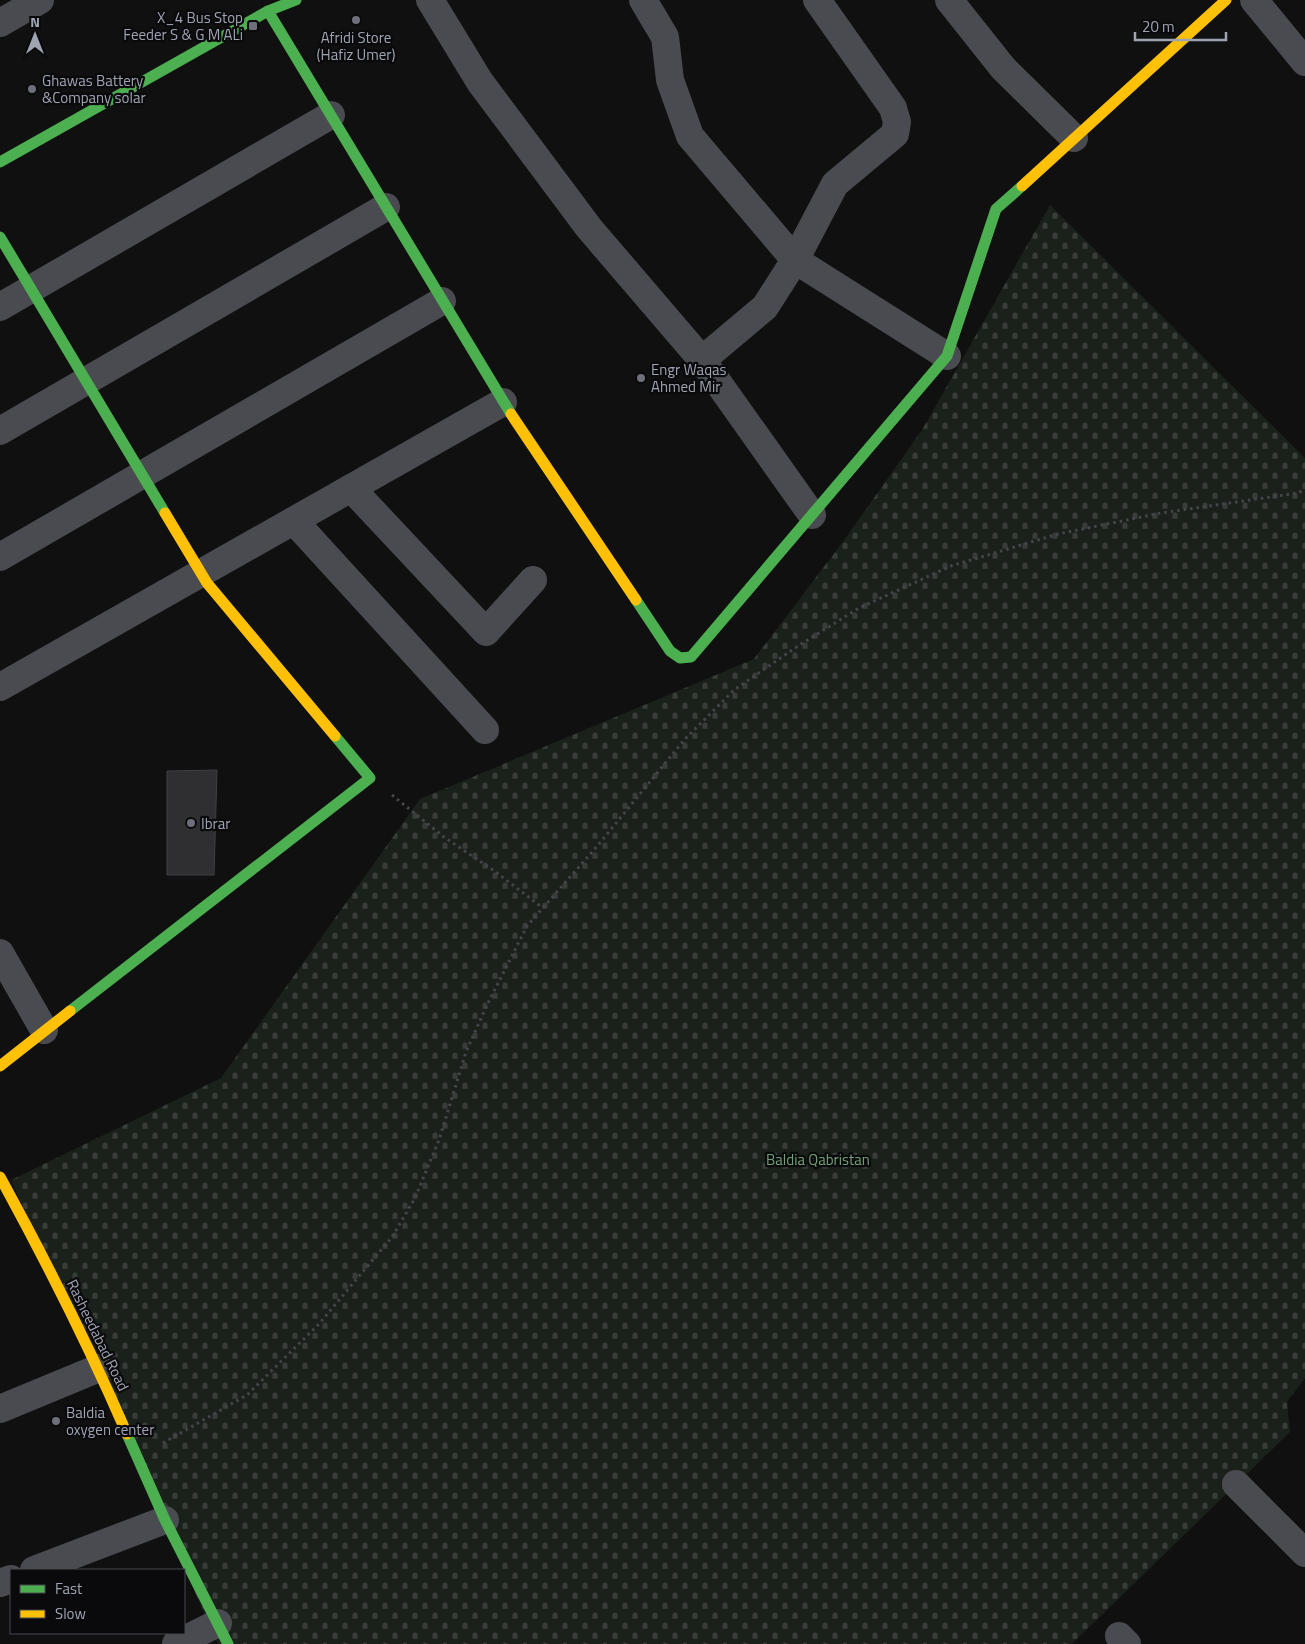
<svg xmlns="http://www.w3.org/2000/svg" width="1305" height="1644" viewBox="0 0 1305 1644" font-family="'Titillium Web',sans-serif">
<defs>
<pattern id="cemetery-stones" width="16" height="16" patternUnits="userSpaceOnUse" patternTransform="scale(1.25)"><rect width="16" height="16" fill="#1a201a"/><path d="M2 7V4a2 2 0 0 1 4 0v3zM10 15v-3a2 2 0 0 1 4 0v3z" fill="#383d39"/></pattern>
</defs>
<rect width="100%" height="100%" fill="#101010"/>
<!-- cemetery -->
<path fill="url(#cemetery-stones)" d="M1050 205 1305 458V1378L1287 1402 1290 1432 1072 1644H218L11 1180 221 1078 420 799 754 659 842 543 922 430Z"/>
<!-- building -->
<path fill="#2f2f31" stroke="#3e4044" d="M217 770 214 875H167V771Z"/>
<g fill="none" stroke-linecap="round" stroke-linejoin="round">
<!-- path -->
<g stroke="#45464b" stroke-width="3" stroke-dasharray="2.5 4" stroke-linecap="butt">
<path d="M392 795 444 837 493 870 543 908"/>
<path d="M163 1443 247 1395 318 1325 392 1237 415 1198 439 1140 466 1052 487 1005 527 926 599 844 685 739 734 690 798 646 859 608 951 566 1058 534 1161 513 1298 493 1305 489"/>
</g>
<!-- street -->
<g stroke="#4a4b50" stroke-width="28">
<path d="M430 0 480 82 589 228 702 360 812 515"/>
<path d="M643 0 665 37 670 80 690 136 795 260 947 356"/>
<path d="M949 0 1003 68 1074 138"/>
<path d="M1254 0 1305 62"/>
<path d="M0 23 40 0"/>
<path d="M0 307 331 115"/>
<path d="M702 360 765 307 795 260 835 184 895 134 897 122 893 108 817 0"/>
<path d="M0 431 386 207"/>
<path d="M351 488 486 632 533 580"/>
<path d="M294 521 485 730"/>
<path d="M0 557 442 301"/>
<path d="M0 687 503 402"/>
<path d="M0 953 44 1030"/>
<path d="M0 1409 99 1368"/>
<path d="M1236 1484 1305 1553"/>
<path d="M34 1570 165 1520"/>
<path d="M0 1583 11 1579"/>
<path d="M1119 1636 1127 1644"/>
<path d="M176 1644 218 1623"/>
</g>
<!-- fast -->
<g stroke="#4caf50" stroke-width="11">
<path d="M268 11 511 414"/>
<path d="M0 162 268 11 296 0"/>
<path d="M0 237 165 513"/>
<path d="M636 600 670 651 680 658 691 657 947 356 996 209 1022 186"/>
<path d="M70 1011 370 778 335 736"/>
<path d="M127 1434 165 1520 228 1644"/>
</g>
<!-- slow -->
<g stroke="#ffc107" stroke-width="11">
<path d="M1022 186 1226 0"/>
<path d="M511 414 636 600"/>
<path d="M165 513 207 583 335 736"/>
<path d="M0 1066 70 1011"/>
<path d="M0 1177C46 1261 89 1346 127 1434"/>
</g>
</g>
<!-- markers -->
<g fill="#6d707a" stroke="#0a0a0c" stroke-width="2">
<circle cx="356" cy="20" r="5"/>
<rect x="248" y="21" width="10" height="10" rx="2.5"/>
<circle cx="32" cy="89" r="5"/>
<circle cx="641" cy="378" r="5"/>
<circle cx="191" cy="823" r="5"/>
<circle cx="56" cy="1421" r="5"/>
</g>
<g text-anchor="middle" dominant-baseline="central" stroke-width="4.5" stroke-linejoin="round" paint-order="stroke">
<!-- poi labels -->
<g font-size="15" fill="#9fa4b3" stroke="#0a0a0c" text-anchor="start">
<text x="243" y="17" text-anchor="end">X_4 Bus Stop<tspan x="243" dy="17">Feeder S &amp; G M ALi</tspan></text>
<text x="356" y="37" text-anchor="middle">Afridi Store<tspan x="356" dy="17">(Hafiz Umer)</tspan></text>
<text x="42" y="80">Ghawas Battery<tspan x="42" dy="17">&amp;Company solar</tspan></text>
<text x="651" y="369">Engr Waqas<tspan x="651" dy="17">Ahmed Mir</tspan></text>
<text x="201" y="823">Ibrar</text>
<text x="66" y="1412">Baldia<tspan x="66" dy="17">oxygen center</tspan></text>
</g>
<!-- park labels -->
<g font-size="15" fill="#73a078" stroke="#0a0a0c">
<text x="818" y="1159">Baldia Qabristan</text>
</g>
<!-- street labels -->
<g font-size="15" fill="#9fa4b3" stroke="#0a0a0c">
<text transform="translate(98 1335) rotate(64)">Rasheedabad Road</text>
</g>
</g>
<!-- legend -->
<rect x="10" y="1569" width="175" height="65" fill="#0a0a0c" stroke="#46484f"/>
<rect x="20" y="1585" width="25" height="8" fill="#4caf50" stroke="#46484f"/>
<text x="55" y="1594" font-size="15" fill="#9fa4b3">Fast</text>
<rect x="20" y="1610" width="25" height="8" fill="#ffc107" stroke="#46484f"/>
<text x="55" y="1619" font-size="15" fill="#9fa4b3">Slow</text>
<!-- north arrow -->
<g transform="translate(35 35)" stroke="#0a0a0c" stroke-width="4" paint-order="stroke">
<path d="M0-4L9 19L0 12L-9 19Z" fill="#9fa4b3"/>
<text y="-8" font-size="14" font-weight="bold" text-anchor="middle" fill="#9fa4b3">N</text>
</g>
<!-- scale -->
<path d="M1135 32v8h91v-8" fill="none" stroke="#9fa4b3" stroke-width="2.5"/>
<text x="1142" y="32" font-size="15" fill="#9fa4b3" stroke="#0a0a0c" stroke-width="4" paint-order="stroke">20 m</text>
</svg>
